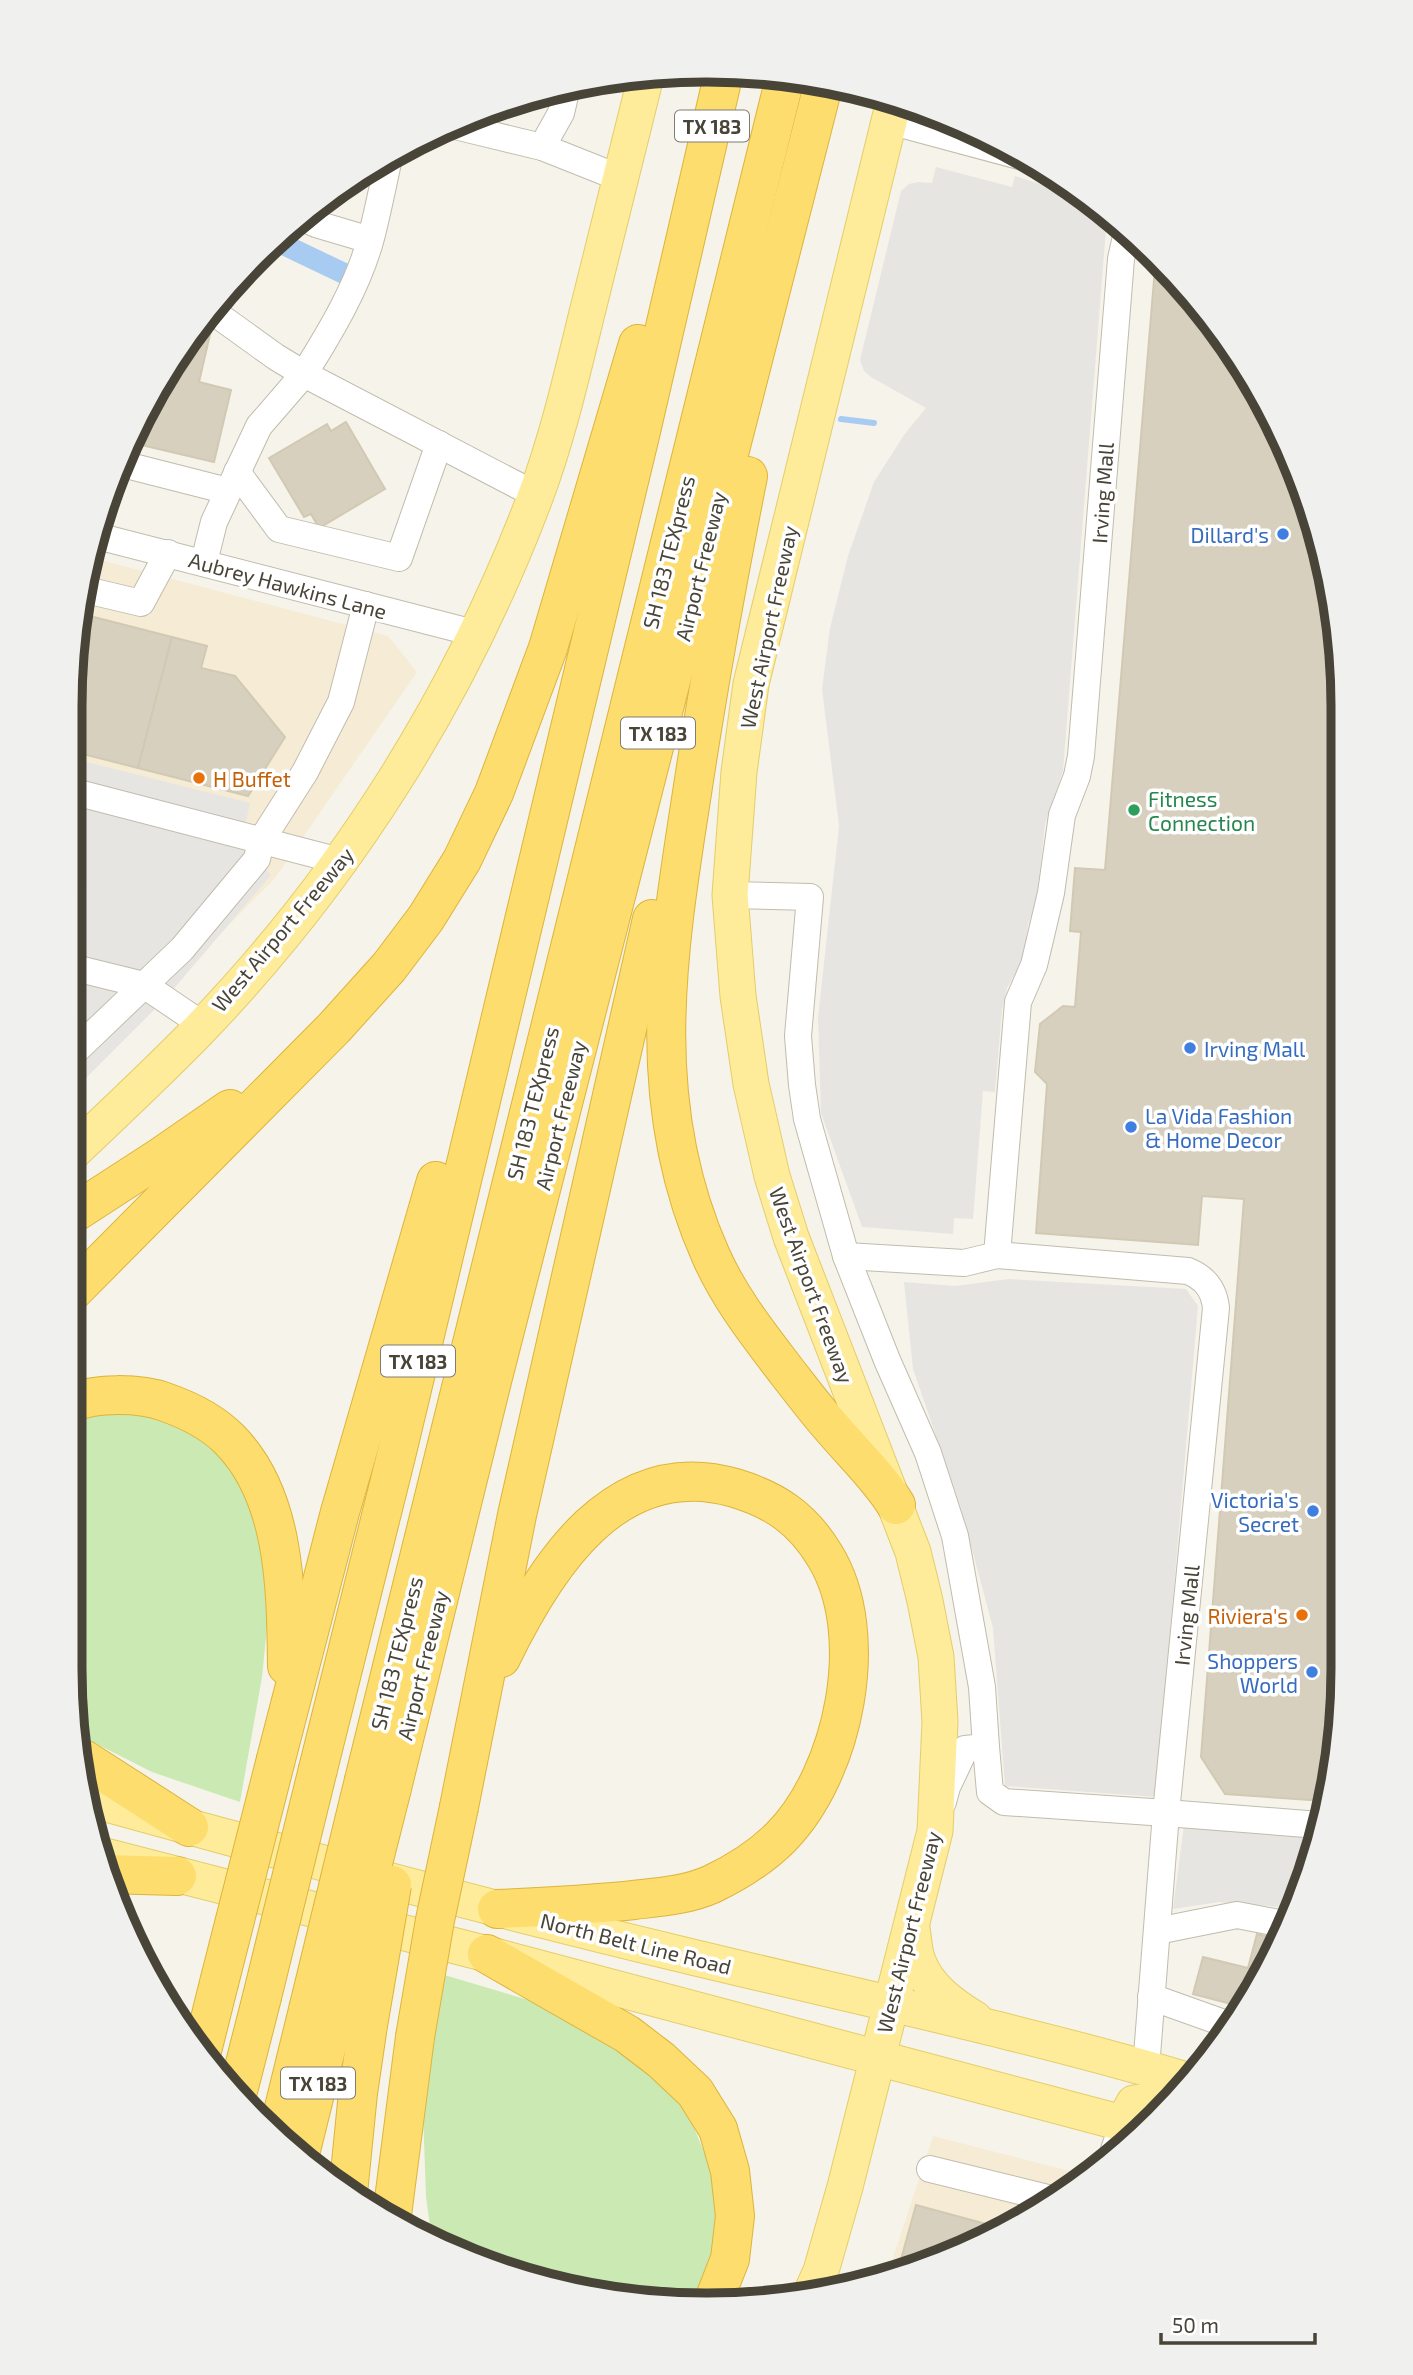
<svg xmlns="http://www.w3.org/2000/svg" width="1413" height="2375" viewBox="0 0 1413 2375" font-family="'Exo 2',sans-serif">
<rect width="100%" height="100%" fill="#f5f3ea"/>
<!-- commercial -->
<g fill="#f6ecd6">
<path d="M93 558 388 636 417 672 275 878 71 1086V664Z"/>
<path d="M933 2136 1089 2176 911 2271 887 2276Z"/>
</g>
<!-- green -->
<g fill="#cbe9b3">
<path d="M142 1410 214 1442 236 1472 257 1522 267 1570 268 1617 262 1677 240 1802 152 1772 81 1736 70 1668V1418Z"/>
<path d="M441 1974 545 2005 658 2073 690 2118 713 2174 716 2232 711 2263 693 2298 541 2283 431 2233 426 2197 423 2110Z"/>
</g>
<!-- parking -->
<g fill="#e7e5e1">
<path d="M936 167 1012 187 1015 176 1086 199 1107 216 1063 771 1045 824 1040 871 1035 906 1028 924 1024 957 1007 988 1002 1009 995 1092 983 1091 973 1219 954 1218 953 1234 862 1227 821 1113 818 1018 839 826 822 689 830 628 848 556 874 482 904 435 926 408 871 377 864 371 860 360 901 191 909 184 918 182 932 183Z"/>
<path d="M71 758 250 803 241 844 271 875 165 999 71 1093Z"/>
<path d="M1009 1279 1186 1289 1198 1306 1156 1797 1005 1786 993 1628 961 1508 913 1369 904 1282 955 1286Z"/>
<path d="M1184 1825 1317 1836 1309 1873 1292 1908 1219 1902 1173 1909Z"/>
</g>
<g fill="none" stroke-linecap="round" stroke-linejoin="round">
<!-- stream -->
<path stroke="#a7cbf1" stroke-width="6" d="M841 419 874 423"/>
<!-- canal -->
<path stroke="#a7cbf1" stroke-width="21" d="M276 241 343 273"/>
</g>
<!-- building -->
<g fill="#d7d0bf" stroke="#d2c9b3" stroke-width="2">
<path d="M515 103 513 113 495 109Z"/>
<path d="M1156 256 1258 388 1309 502 1342 664V1711L1324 1801 1225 1794 1201 1757 1244 1199 1202 1196 1198 1245 1036 1233 1047 1084 1035 1072 1040 1024 1063 1006 1075 1007 1081 932 1070 931 1075 868 1105 870Z"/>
<path d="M202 323 212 326 199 382 231 390 214 462 133 443 177 353Z"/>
<path d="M346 422 385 489 319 528 311 514 304 517 269 458 327 424 331 431Z"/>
<path d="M82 614 172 637 138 768 71 751V664Z"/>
<path d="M172 637 207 646 201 668 235 676 285 737 248 796 138 768Z"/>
<path d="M1257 1934 1277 1939 1243 2007 1193 1994 1203 1957 1248 1968Z"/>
<path d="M916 2205 986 2224 984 2232 911 2271 897 2274Z"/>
</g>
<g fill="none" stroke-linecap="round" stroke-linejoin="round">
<defs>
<g id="minor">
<path d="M889 121 1023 157"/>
<path d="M451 125 542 147 620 178"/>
<path d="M542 147 561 113 567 87"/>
<path d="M389 158C383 185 378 211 371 238 358 286 331 331 304 374L536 495"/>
<path d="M303 218 316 224 370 240"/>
<path d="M122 464 228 491"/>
<path d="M237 472 279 529 399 558 439 444"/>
<path d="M97 536 478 634"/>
<path d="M204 562 214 522 259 426 304 374 276 357 212 311"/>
<path d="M86 590 141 603 168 553"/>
<path d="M71 791 340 861"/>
<path d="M730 895 810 897 798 1036 802 1085 807 1119 846 1256 887 1360 928 1453 955 1536 982 1687 986 1747"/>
<path d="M71 967 144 985 203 1025"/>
<path d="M71 1055 182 949 257 859 261 841 305 772 341 702 366 605"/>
<path d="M846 1256 964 1263 997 1255"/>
<path d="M943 1802 947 1787 965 1749 986 1747 990 1792 1004 1802 1166 1813 1216 1308C1214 1289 1205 1278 1188 1271L997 1255 1018 1002 1034 965 1051 893 1062 815 1077 776 1081 756 1121 259 1127 232"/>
<path d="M1157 1931 1237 1915 1284 1924"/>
<path d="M1151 1997 1232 2026"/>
<path d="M1146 2068 1166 1813 1319 1825"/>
<path d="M1113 2153 1123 2123"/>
<path d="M930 2169 1048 2198"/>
</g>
<g id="major">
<path d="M71 1154C113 1114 156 1074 197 1032 346 878 461 695 536 495 558 436 572 374 587 313 606 234 626 155 646 76"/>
<path d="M92 1800C290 1855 488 1908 688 1956 853 1996 1020 2031 1183 2079"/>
<path d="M101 1855 487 1954 1137 2127"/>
<path d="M912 1929C914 1939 914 1952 918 1961 927 1987 952 2005 975 2019"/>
<path d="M1123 2123 1134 2103 1148 2101 1159 2104"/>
<path d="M812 2291 821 2271 845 2187 935 1831 940 1722 936 1657 925 1601 913 1552 791 1237 772 1176 751 1084 738 996 730 895 739 772 751 684 894 101"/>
</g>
<g id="highway">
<path d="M748 476C727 582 708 687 692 793 667 953 642 1102 711 1256 730 1299 759 1335 787 1372 802 1391 816 1410 832 1428 853 1453 879 1477 896 1505"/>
<path d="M71 1215 162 1156 230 1109"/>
<path d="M71 1293 334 1028 389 967 426 918 462 860 494 793 548 648 638 344"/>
<path d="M70 1404C94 1392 140 1393 165 1402 188 1410 211 1421 229 1439 286 1496 286 1590 287 1666"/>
<path d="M276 1759 340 1512 436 1181"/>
<path d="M85 1760 189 1827"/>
<path d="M318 1769 397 1452 641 431 724 72"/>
<path d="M364 1780 785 78"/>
<path d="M392 1788 491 1385 824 82"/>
<path d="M459 1807 517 1515 652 919"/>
<path d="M104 1874 177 1876"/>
<path d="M497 1909C543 1907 588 1905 634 1900 660 1897 688 1895 712 1884 737 1872 761 1857 781 1837 844 1773 873 1634 825 1556 803 1519 775 1500 735 1488 616 1453 545 1567 501 1658"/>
<path d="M487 1954 627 2034 661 2060 695 2092 718 2129 730 2171 735 2216 730 2259 714 2300"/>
<path d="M201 2055 219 1983"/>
<path d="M238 2091 262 1997"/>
<path d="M279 2128 308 2010"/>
<path d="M301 2150 334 2017"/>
<path d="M348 2193 358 2093 368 2025"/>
<path d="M392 2215 415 2037"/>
</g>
</defs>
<!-- minor casing -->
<use href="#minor" stroke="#c1bcac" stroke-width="28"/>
<!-- major casing -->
<use href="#major" stroke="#e4cd69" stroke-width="37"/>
<!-- highway casing -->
<use href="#highway" stroke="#ddb43c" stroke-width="40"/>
<!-- minor -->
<use href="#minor" stroke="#fff" stroke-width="26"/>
<!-- major -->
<use href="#major" stroke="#feec9a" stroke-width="35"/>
<!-- highway -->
<use href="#highway" stroke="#fddd6d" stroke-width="38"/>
<defs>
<g id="highway-bridge">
<path d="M219 1983 276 1759"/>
<path d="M262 1997 318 1769"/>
<path d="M308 2010 364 1780"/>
<path d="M334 2017 392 1788"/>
<path d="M368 2025 392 1885"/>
<path d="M415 2037 435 1920 459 1807"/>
</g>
</defs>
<!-- highway-bridge casing -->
<use href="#highway-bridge" stroke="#ddb43c" stroke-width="40" stroke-linecap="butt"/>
<!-- highway-bridge -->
<use href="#highway-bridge" stroke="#fddd6d" stroke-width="38"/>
</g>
<!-- markers -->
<g fill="#3f7fe0" stroke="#fff" stroke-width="2.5">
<circle cx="1283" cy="534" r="7"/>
<circle cx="1190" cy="1048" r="7"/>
<circle cx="1131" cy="1127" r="7"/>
<circle cx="1313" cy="1511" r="7"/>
<circle cx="1312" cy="1672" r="7"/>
</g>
<g fill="#e8710a" stroke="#fff" stroke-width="2.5">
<circle cx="199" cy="778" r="7"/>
<circle cx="1302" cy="1615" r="7"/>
</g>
<circle fill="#2e9e5b" stroke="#fff" stroke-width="2.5" cx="1134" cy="810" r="7"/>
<g text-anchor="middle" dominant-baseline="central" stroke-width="7" stroke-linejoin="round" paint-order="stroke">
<!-- shield labels -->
<g fill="#fff" stroke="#807c74" stroke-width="2">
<rect x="675" y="110.5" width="74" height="31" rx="5"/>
<rect x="621" y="717.5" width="74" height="31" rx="5"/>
<rect x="381" y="1345.5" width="74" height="31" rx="5"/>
<rect x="281" y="2067.5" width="74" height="31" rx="5"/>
</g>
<g font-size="19" font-weight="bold" fill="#494438">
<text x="712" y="126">TX 183</text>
<text x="658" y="733">TX 183</text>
<text x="418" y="1361">TX 183</text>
<text x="318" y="2083">TX 183</text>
</g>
<!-- street labels -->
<g font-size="21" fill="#494438" stroke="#fff">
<text transform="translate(1102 493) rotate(-86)">Irving Mall</text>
<text transform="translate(668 552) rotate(-76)">SH 183 TEXpress</text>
<text transform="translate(700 566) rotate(-76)">Airport Freeway</text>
<text transform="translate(288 585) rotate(15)">Aubrey Hawkins Lane</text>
<text transform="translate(768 627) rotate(-78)">West Airport Freeway</text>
<text transform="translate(282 929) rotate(-50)">West Airport Freeway</text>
<text transform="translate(532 1103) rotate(-76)">SH 183 TEXpress</text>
<text transform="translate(560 1115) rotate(-76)">Airport Freeway</text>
<text transform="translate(812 1285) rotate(70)">West Airport Freeway</text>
<text transform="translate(1186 1615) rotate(-84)">Irving Mall</text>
<text transform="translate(396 1653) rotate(-76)">SH 183 TEXpress</text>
<text transform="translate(422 1665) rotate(-76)">Airport Freeway</text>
<text transform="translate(908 1932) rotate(-76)">West Airport Freeway</text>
<text transform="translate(636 1943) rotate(14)">North Belt Line Road</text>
</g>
<!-- shop labels -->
<g font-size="21" fill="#366cbe" stroke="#fff" text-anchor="end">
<text x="1269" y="534">Dillard's</text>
<text x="1204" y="1048" text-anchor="start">Irving Mall</text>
<text x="1145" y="1115" text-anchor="start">La Vida Fashion<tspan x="1145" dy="24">&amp; Home Decor</tspan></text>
<text x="1299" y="1499">Victoria's<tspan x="1299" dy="24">Secret</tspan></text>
<text x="1298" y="1660">Shoppers<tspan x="1298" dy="24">World</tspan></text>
</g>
<!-- food labels -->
<g font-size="21" fill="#c56008" stroke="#fff" text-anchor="start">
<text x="213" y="778">H Buffet</text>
<text x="1288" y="1615" text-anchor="end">Riviera's</text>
</g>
<!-- leisure labels -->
<g font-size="21" fill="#27864d" stroke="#fff" text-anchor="start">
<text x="1148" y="798">Fitness<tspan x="1148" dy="24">Connection</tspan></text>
</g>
</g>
<!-- crop -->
<path d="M0 0H1413V2375H0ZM706 82H707A624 624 0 0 1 1331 706V1669A624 624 0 0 1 707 2293H706A624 624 0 0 1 82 1669V706A624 624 0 0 1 706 82Z" fill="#f0f0ef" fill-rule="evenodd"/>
<path fill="none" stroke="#494438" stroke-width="9" d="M706 82H707A624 624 0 0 1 1331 706V1669A624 624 0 0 1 707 2293H706A624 624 0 0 1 82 1669V706A624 624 0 0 1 706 82Z"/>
<!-- scale -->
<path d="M1161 2333v10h154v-10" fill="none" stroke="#494438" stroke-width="3.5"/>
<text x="1172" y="2333" font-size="21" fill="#494438" stroke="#ffffff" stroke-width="5" paint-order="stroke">50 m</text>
</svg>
